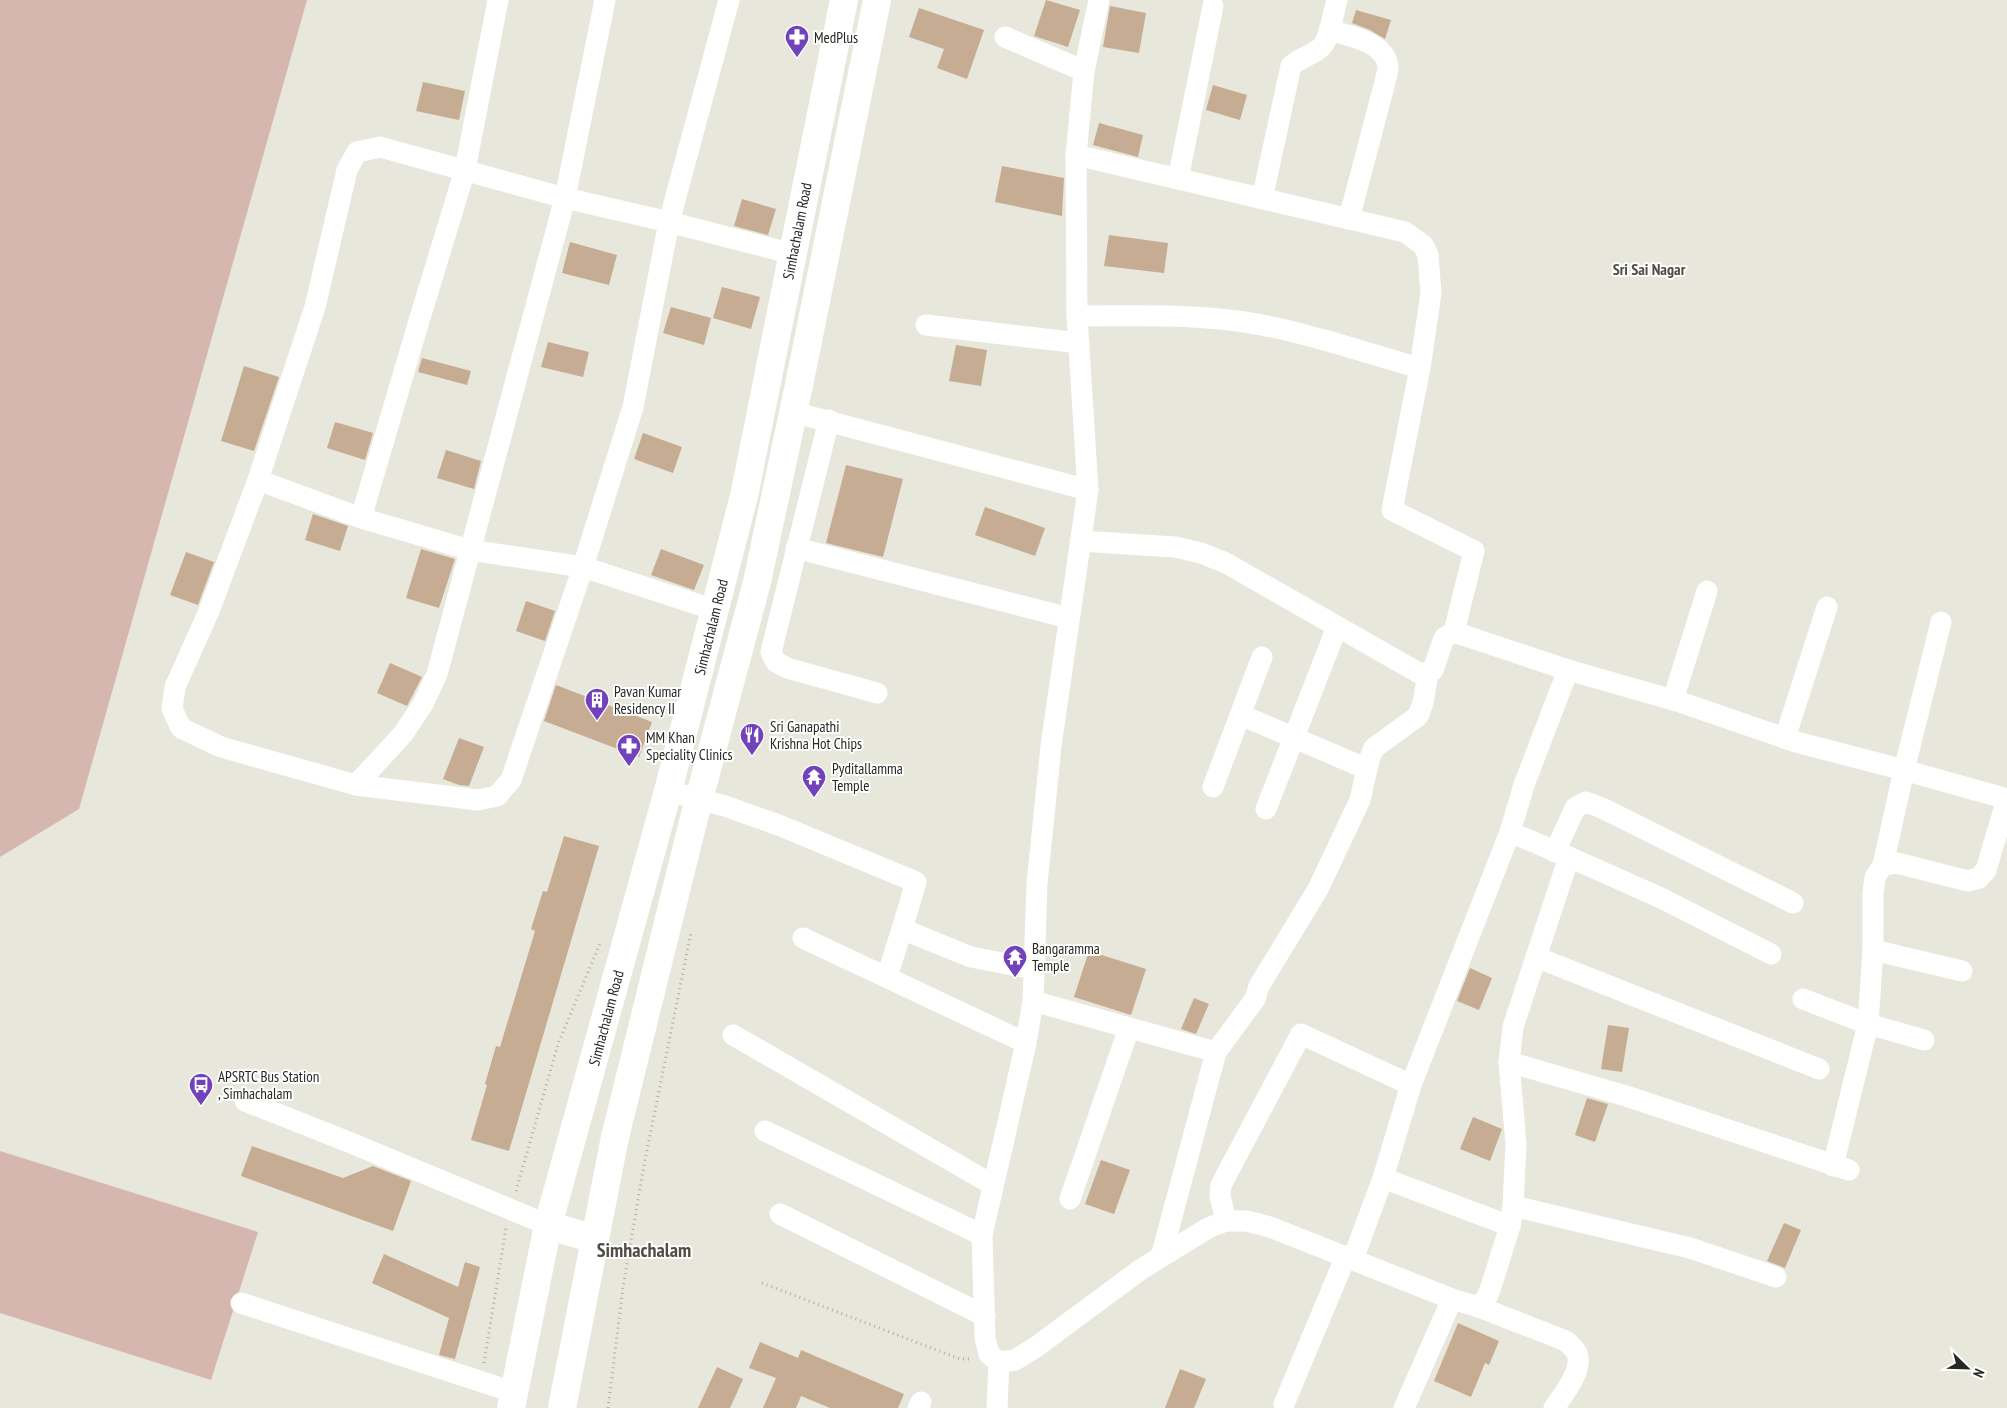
<svg xmlns="http://www.w3.org/2000/svg" width="2007" height="1408" viewBox="0 0 2007 1408" font-family="'PT Sans Narrow',sans-serif">
<rect width="100%" height="100%" fill="#e8e7db"/>
<!-- green -->
<g fill="#d6b7af">
<path d="M0 0H307L79 809 0 857Z"/>
<path d="M0 1151 258 1232 211 1380 0 1313Z"/>
</g>
<!-- building -->
<g fill="#c5ac93">
<path d="M1046 0 1080 10 1068 47 1034 36Z"/>
<path d="M1110 6 1146 13 1139 53 1103 47Z"/>
<path d="M919 8 984 30 967 79 937 68 944 49 909 37Z"/>
<path d="M1356 10 1391 20 1385 39 1370 30 1352 23Z"/>
<path d="M423 82 465 91 459 120 416 111Z"/>
<path d="M1213 85 1247 95 1240 120 1206 110Z"/>
<path d="M1099 123 1143 135 1138 157 1093 145Z"/>
<path d="M1002 166 1064 178 1062 216 995 202Z"/>
<path d="M742 199 776 209 768 235 734 226Z"/>
<path d="M1109 235 1168 243 1164 273 1104 266Z"/>
<path d="M570 242 617 255 609 285 562 273Z"/>
<path d="M722 287 760 297 751 329 713 318Z"/>
<path d="M671 307 711 318 704 345 663 333Z"/>
<path d="M548 342 589 352 583 377 541 367Z"/>
<path d="M956 345 987 350 981 386 949 381Z"/>
<path d="M422 358 471 371 467 385 418 372Z"/>
<path d="M244 366 279 377 254 451 221 441Z"/>
<path d="M335 422 373 433 365 460 327 448Z"/>
<path d="M643 433 682 447 673 473 634 459Z"/>
<path d="M446 450 481 461 474 489 437 478Z"/>
<path d="M846 465 903 479 883 557 826 543Z"/>
<path d="M985 507 1045 528 1035 556 975 535Z"/>
<path d="M313 514 348 526 340 551 305 540Z"/>
<path d="M421 549 455 559 439 608 406 598Z"/>
<path d="M661 549 704 565 694 590 651 575Z"/>
<path d="M186 552 214 562 198 605 170 595Z"/>
<path d="M526 601 555 611 545 641 516 631Z"/>
<path d="M390 663 422 677 407 706 377 693Z"/>
<path d="M556 685 652 722 639 757 544 721Z"/>
<path d="M459 738 484 747 469 786 459 785 443 779Z"/>
<path d="M564 836 599 846 509 1151 471 1140 487 1085 485 1084 496 1046 500 1047 535 931 531 929 543 891 547 892Z"/>
<path d="M1089 951 1146 969 1131 1015 1074 997Z"/>
<path d="M1470 968 1492 978 1479 1010 1457 1001Z"/>
<path d="M1194 998 1209 1004 1196 1034 1181 1029Z"/>
<path d="M1608 1025 1629 1028 1622 1072 1601 1069Z"/>
<path d="M1587 1098 1608 1104 1595 1142 1575 1135Z"/>
<path d="M1473 1117 1502 1129 1490 1161 1460 1149Z"/>
<path d="M252 1146 343 1178 373 1166 411 1181 393 1231 241 1176Z"/>
<path d="M1101 1160 1130 1170 1114 1214 1085 1204Z"/>
<path d="M1784 1223 1801 1230 1785 1268 1767 1261Z"/>
<path d="M384 1254 458 1287 465 1262 480 1267 455 1359 439 1355 449 1318 372 1283Z"/>
<path d="M1458 1323 1499 1341 1489 1365 1485 1363 1471 1397 1434 1381Z"/>
<path d="M760 1342 798 1358 801 1350 904 1394 898 1408H830L801 1396 796 1408H763L776 1378 749 1368Z"/>
<path d="M717 1367 743 1379 730 1408H698Z"/>
<path d="M1180 1369 1206 1379 1194 1408H1165Z"/>
</g>
<g fill="none" stroke-linecap="round" stroke-linejoin="round">
<!-- path -->
<g stroke="#adada3" stroke-width="3" stroke-dasharray="1 4" stroke-linecap="butt">
<path d="M516 1191 558 1044 601 941"/>
<path d="M762 1283 960 1359H971"/>
<path d="M484 1363 506 1228"/>
<path d="M608 1408 623 1287 644 1165 691 933"/>
</g>
<!-- minor -->
<g stroke="#fff" stroke-width="21">
<path d="M605 0 565 198 380 147 357 152 347 170 315 307 258 480 361 518 470 550 583 567 715 610"/>
<path d="M1329 30C1348 36 1385 41 1388 66 1388 71 1386 77 1385 82L1349 219"/>
<path d="M1005 37 1084 71"/>
<path d="M1076 155 1405 232 1423 245 1428 255 1431 293 1420 368 1392 510 1474 551 1454 632"/>
<path d="M1178 179 1213 6"/>
<path d="M1262 199 1291 66C1299 58 1310 56 1319 49 1330 42 1333 13 1337 0"/>
<path d="M1077 316C1127 316 1178 314 1229 320 1292 327 1359 351 1420 368"/>
<path d="M926 325 1079 343"/>
<path d="M793 412 1088 490"/>
<path d="M829 420 771 652 776 662 787 668 877 693"/>
<path d="M258 480 209 611 175 687 172 709 181 728 221 747 356 785 403 734 423 704 437 674 565 198 669 222 729 0"/>
<path d="M361 518 419 321 465 170 498 0"/>
<path d="M1080 541 1175 547 1201 553 1226 563 1419 673H1428L1433 670 1444 638 1454 632 1568 670 1524 785 1510 832 1569 857 1513 1027 1509 1062 1516 1144 1513 1206 1510 1226 1491 1287 1487 1297 1479 1307 1452 1299 1270 1227 1247 1221H1226L1208 1228 1140 1270 1036 1347 1015 1360 999 1362 989 1354 985 1338 982 1235 1026 1043 1033 1001 1037 884 1051 746 1088 490 1077 316 1076 155 1084 71 1099 0"/>
<path d="M796 548 1069 618"/>
<path d="M1568 670 1680 702 1796 742 1904 770 2007 799"/>
<path d="M1673 700 1707 591"/>
<path d="M1241 715 1367 769"/>
<path d="M1785 738 1827 607"/>
<path d="M356 785 478 800 497 796 511 780 583 567 633 407 669 222 793 254"/>
<path d="M1213 787 1262 657"/>
<path d="M668 791 725 806 781 826 916 882 902 929 971 957 1034 969"/>
<path d="M1266 809 1337 627"/>
<path d="M1555 852 1575 808 1586 802 1602 808 1793 903"/>
<path d="M1569 857 1661 898 1771 954"/>
<path d="M1883 865 1904 770 1941 622"/>
<path d="M803 938 1026 1043"/>
<path d="M1873 950 1962 971"/>
<path d="M1536 957 1819 1069"/>
<path d="M887 977 902 929"/>
<path d="M1803 999 1868 1024 1924 1040"/>
<path d="M1033 1001 1216 1052"/>
<path d="M733 1035 993 1185"/>
<path d="M1509 1062 1626 1096 1849 1170"/>
<path d="M245 1101 351 1143 548 1225"/>
<path d="M765 1131 982 1235"/>
<path d="M1833 1166 1868 1024 1873 950V894L1875 877 1883 865 1897 863 1968 881 1979 878 1986 870 2007 799"/>
<path d="M1383 1178 1510 1226"/>
<path d="M1070 1199 1129 1028"/>
<path d="M1513 1206 1690 1248 1776 1277"/>
<path d="M780 1214 985 1316"/>
<path d="M1226 1221 1220 1196 1221 1185 1301 1034 1411 1085"/>
<path d="M1161 1257 1216 1052 1255 999 1259 986 1318 889 1360 800 1369 760 1374 748 1418 716 1423 703 1428 673"/>
<path d="M1353 1259 1383 1178 1411 1085 1510 832"/>
<path d="M241 1303 513 1392"/>
<path d="M1479 1307 1566 1341C1569 1344 1572 1346 1575 1350 1587 1366 1563 1395 1554 1408"/>
<path d="M1284 1404 1346 1256"/>
<path d="M918 1408 921 1402"/>
<path d="M997 1408 999 1362"/>
<path d="M1404 1408 1452 1299"/>
</g>
<!-- major -->
<g stroke="#fff" stroke-width="28">
<path d="M548 1225 594 1239"/>
<path d="M511 1408 548 1225 668 791 744 496 844 0"/>
<path d="M562 1408 615 1137 695 814 757 582 799 385 877 0"/>
</g>
</g>
<!-- icons -->
<defs>
<symbol id="pharmacy-pin" viewBox="-11 -11 22 30"><path d="M0 17L-7.5 6A9.5 9.5 0 1 1 7.5 6Z" fill="#7142ba" stroke="#fff"/><path d="M-2-6h4v4h4v4h-4v4h-4v-4h-4v-4h4Z" fill="#fff"/></symbol>
<symbol id="building-pin" viewBox="-11 -11 22 30"><path d="M0 17L-7.5 6A9.5 9.5 0 1 1 7.5 6Z" fill="#7142ba" stroke="#fff"/><path d="M-4-6H4V6H1V3H-1V6H-4ZM-2.5-4.3h1.7v1.8h-1.7ZM.8-4.3h1.7v1.8H.8ZM-2.5-1h1.7V.8h-1.7ZM.8-1h1.7V.8H.8Z" fill="#fff"/></symbol>
<symbol id="restaurant-pin" viewBox="-11 -11 22 30"><path d="M0 17L-7.5 6A9.5 9.5 0 1 1 7.5 6Z" fill="#7142ba" stroke="#fff"/><path d="M-5-6h1v4h1v-4h1v4h1v-4h1v5L-1.5 .5V6h-2V.5L-5-1ZM5-6V6H3V1.5H1.5Q1.5-4 5-6Z" fill="#fff"/></symbol>
<symbol id="temple-pin" viewBox="-11 -11 22 30"><path d="M0 17L-7.5 6A9.5 9.5 0 1 1 7.5 6Z" fill="#7142ba" stroke="#fff"/><path d="M0-6L5-2H3V0L6.5 2.5H4V6H1.5V3h-3V6H-4V2.5H-6.5L-3 0V-2H-5Z" fill="#fff"/></symbol>
<symbol id="bus-pin" viewBox="-11 -11 22 30"><path d="M0 17L-7.5 6A9.5 9.5 0 1 1 7.5 6Z" fill="#7142ba" stroke="#fff"/><path d="M-5-6H5V4H4V6H2V4H-2V6H-4V4H-5ZM-3.5-4V0h7V-4ZM-3.5 1.2v1.5H-2V1.2ZM2 1.2v1.5H3.5V1.2Z" fill="#fff"/></symbol>
</defs>
<g fill-rule="evenodd">
<use href="#pharmacy-pin" x="783" y="23" width="28" height="38"/>
<use href="#building-pin" x="583" y="686" width="28" height="38"/>
<use href="#restaurant-pin" x="738" y="721" width="28" height="38"/>
<use href="#pharmacy-pin" x="615" y="732" width="28" height="38"/>
<use href="#temple-pin" x="800" y="763" width="28" height="38"/>
<use href="#temple-pin" x="1001" y="943" width="28" height="38"/>
<use href="#bus-pin" x="187" y="1071" width="28" height="38"/>
</g>
<g text-anchor="middle" dominant-baseline="central" stroke-width="4" stroke-linejoin="round" paint-order="stroke">
<!-- poi labels -->
<g font-size="15" fill="#272723" stroke="#fff" text-anchor="start">
<text x="814" y="37">MedPlus</text>
<text x="614" y="691">Pavan Kumar<tspan x="614" dy="17">Residency II</tspan></text>
<text x="770" y="726">Sri Ganapathi<tspan x="770" dy="17">Krishna Hot Chips</tspan></text>
<text x="646" y="737">MM Khan<tspan x="646" dy="17">Speciality Clinics</tspan></text>
<text x="832" y="768">Pyditallamma<tspan x="832" dy="17">Temple</tspan></text>
<text x="1032" y="948">Bangaramma<tspan x="1032" dy="17">Temple</tspan></text>
<text x="218" y="1076">APSRTC Bus Station<tspan x="218" dy="17">, Simhachalam</tspan></text>
</g>
<!-- street labels -->
<g font-size="15" fill="#272723" stroke="#fff">
<text transform="translate(797 231) rotate(-79)">Simhachalam Road</text>
<text transform="translate(711 627) rotate(-76)">Simhachalam Road</text>
<text transform="translate(606 1018) rotate(-75)">Simhachalam Road</text>
</g>
<!-- neighbourhood labels -->
<g font-size="16" font-weight="bold" fill="#4f4d44" stroke="#fff">
<text x="1649" y="269">Sri Sai Nagar</text>
</g>
<!-- district labels -->
<g font-size="20" font-weight="bold" fill="#4f4d44" stroke="#fff">
<text x="644" y="1250">Simhachalam</text>
</g>
</g>
<!-- north arrow -->
<g transform="translate(1967 1368) rotate(113)" stroke="#ffffff" stroke-width="4" paint-order="stroke">
<path d="M0-4L9 19L0 12L-9 19Z" fill="#272723"/>
<text y="-8" font-size="14" font-weight="bold" text-anchor="middle" fill="#272723">N</text>
</g>
</svg>
